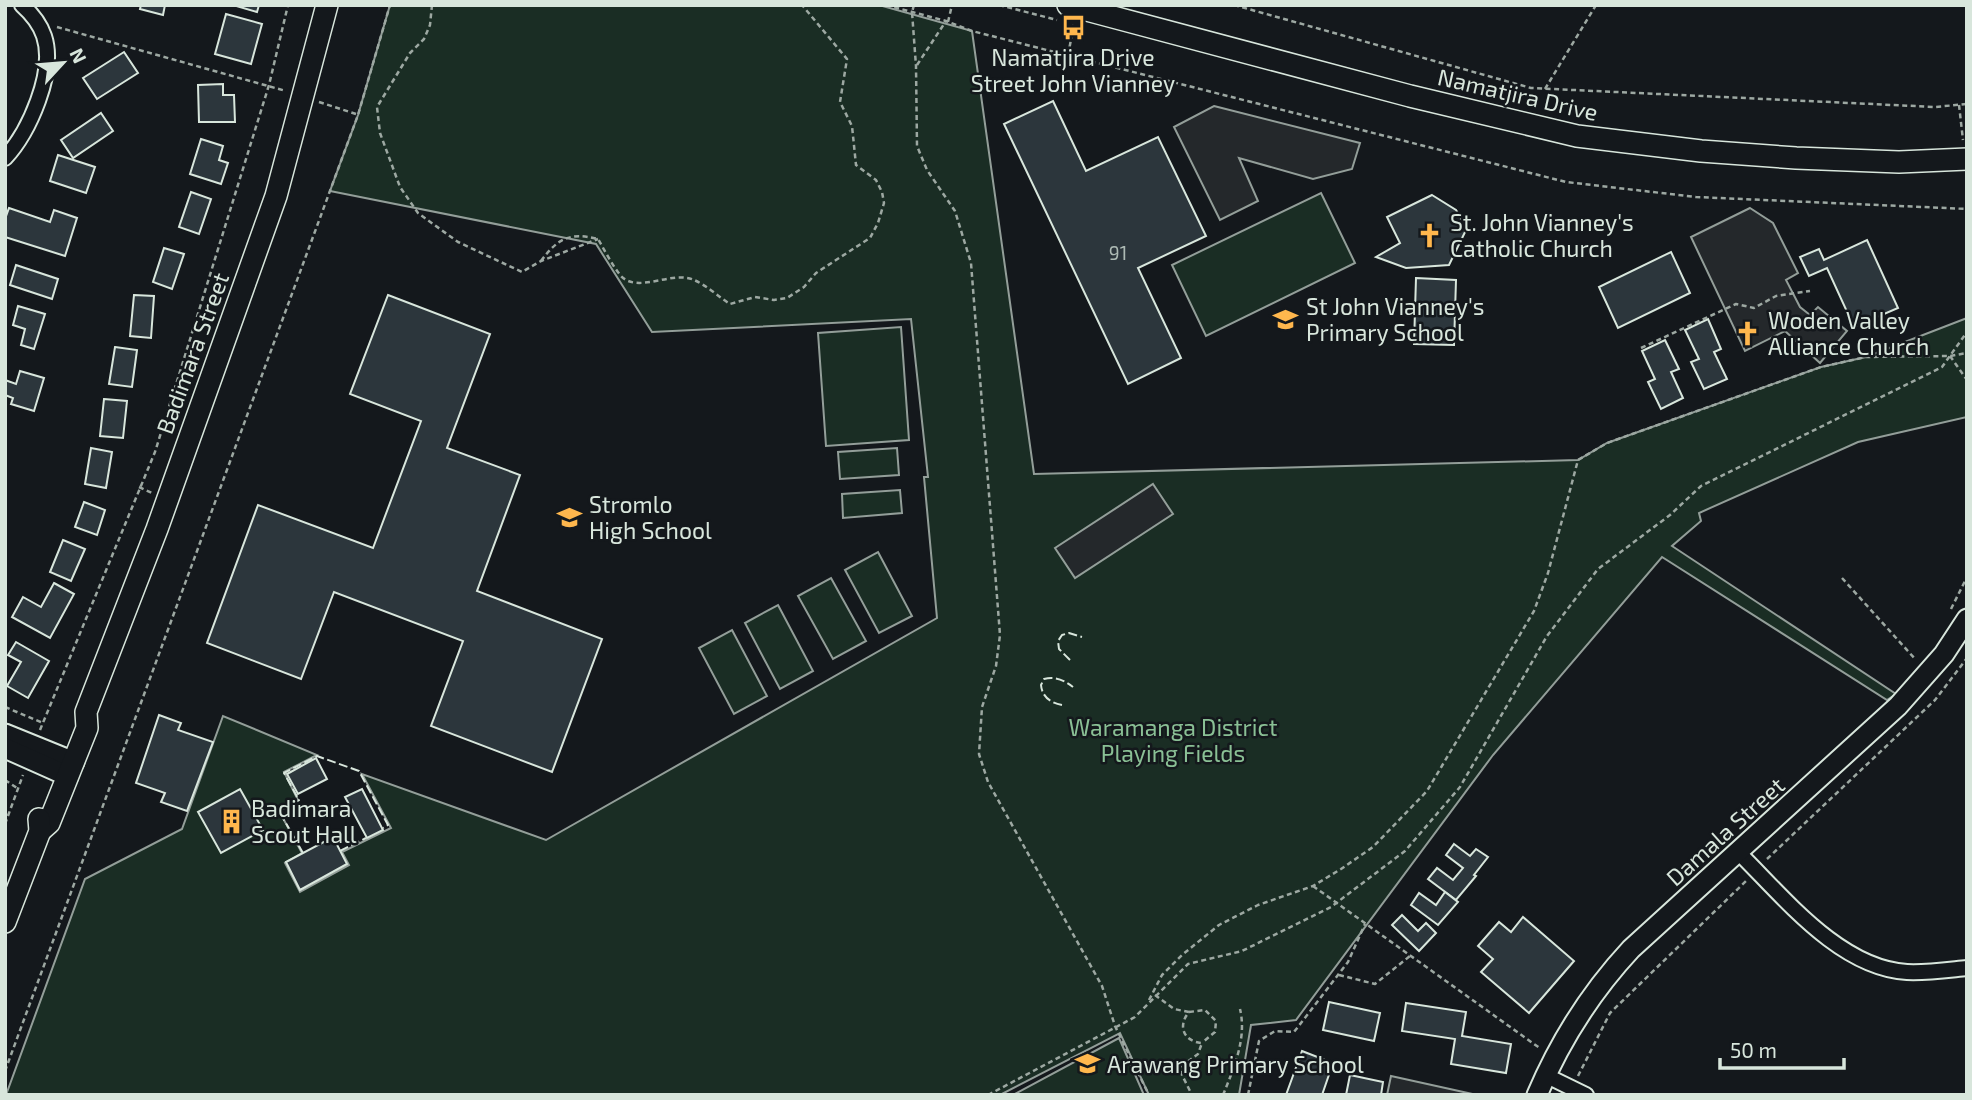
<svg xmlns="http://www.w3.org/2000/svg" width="1972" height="1100" viewBox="0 0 1972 1100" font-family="'Exo 2',sans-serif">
<rect width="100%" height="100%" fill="#14181c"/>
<!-- green -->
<g fill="#1a2d24" stroke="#939e99" stroke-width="2">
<path d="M390 5H879L972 31 1034 474 1578 460 1607 443 1821 367 1866 357 1967 318V417L1858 442 1699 513 1701 521 1672 546 1896 694 1887 700 1662 557 1493 755 1296 1020 1251 1025 1239 1095H1149L1120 1033 1000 1095H6L85 879 182 829 223 716 317 755 284 772 298 800 279 811 302 853 285 863 300 892 349 865 342 852 391 828 362 774 546 840 937 618 924 477H928L911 319 652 332 596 244 330 191 358 115Z"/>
<path d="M1321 193 1355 263 1206 336 1172 265Z"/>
<path d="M901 327 909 440 826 446 818 333Z"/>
<path d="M897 448 899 475 840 479 838 452Z"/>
<path d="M900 490 902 513 843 518 842 494Z"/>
<path d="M878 552 912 616 879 633 845 570Z"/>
<path d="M831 578 866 641 833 659 798 596Z"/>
<path d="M778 605 813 671 780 689 745 623Z"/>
<path d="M732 630 767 696 734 714 699 648Z"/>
<path d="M1119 1038 1144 1095H1013Z"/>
</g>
<!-- parking -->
<g fill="#24282b" stroke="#939e99" stroke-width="2">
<path d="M1214 106 1360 143 1352 169 1313 179 1239 158 1258 201 1220 220 1174 127Z"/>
<path d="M1750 208 1773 223 1798 273 1786 280 1800 307 1810 315 1818 307 1847 331 1820 363 1785 331 1745 351 1691 237Z"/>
<path d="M1153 484 1173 514 1075 578 1055 548Z"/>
<path d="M1391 1076 1477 1095H1387Z"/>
</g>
<!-- building -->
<g fill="#2c363c" stroke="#d8e6dc" stroke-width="2">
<path d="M141 5H165L163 15 140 9Z"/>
<path d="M233 5H259L257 12Z"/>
<path d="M226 14 262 24 251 64 215 54Z"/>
<path d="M124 52 138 73 97 99 83 78Z"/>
<path d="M223 84V95H234L235 122H199L198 85Z"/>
<path d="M1053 101 1086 171 1158 137 1206 236 1138 268 1181 358 1128 384 1004 124Z"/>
<path d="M101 113 113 131 73 158 61 140Z"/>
<path d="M201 139 223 146 219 160 228 163 221 184 190 174Z"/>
<path d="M58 155 95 167 86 193 50 181Z"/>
<path d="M191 192 211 199 199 234 179 227Z"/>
<path d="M1432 195 1456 210 1467 228 1449 265 1406 268 1376 257 1400 243 1387 217Z"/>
<path d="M9 208 50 222 54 210 77 218 65 256 5 237V219Z"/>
<path d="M1867 240 1898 308 1854 327 1827 268 1809 276 1800 257 1819 249 1824 260Z"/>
<path d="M164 248 184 254 172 289 153 282Z"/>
<path d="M1671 252 1690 293 1618 328 1599 287Z"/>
<path d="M16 265 58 279 52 299 10 285Z"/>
<path d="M1416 278 1456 280 1454 345 1414 344Z"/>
<path d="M134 295 154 296 151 338 130 336Z"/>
<path d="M388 295 490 334 447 448 520 475 477 591 602 639 552 772 431 726 463 641 334 592 301 679 207 643 258 505 373 548 421 421 350 394Z"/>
<path d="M18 306 45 314 34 349 21 345 25 329 13 325Z"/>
<path d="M1708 319 1721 349 1714 352 1727 379 1704 389 1691 362 1699 359 1685 330Z"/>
<path d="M1665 340 1679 369 1671 372 1683 398 1661 409 1648 382 1655 379 1642 351Z"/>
<path d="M115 347 137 350 132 387 109 384Z"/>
<path d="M20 371 44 378 34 411 11 404 13 398 5 395V380L16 384Z"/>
<path d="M104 399 127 401 123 438 100 436Z"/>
<path d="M91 448 112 452 106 488 85 484Z"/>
<path d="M84 502 105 510 97 535 75 527Z"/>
<path d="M63 540 85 549 71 581 50 572Z"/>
<path d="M54 583 74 594 50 638 12 617 23 597 41 607Z"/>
<path d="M16 642 49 661 28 698 7 686 21 662 8 655Z"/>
<path d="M159 715 181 723 178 730 213 742 187 811 161 802 165 793 136 783Z"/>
<path d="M316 758 327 779 298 794 287 774Z"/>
<path d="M240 789 263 830 221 853 198 812Z"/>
<path d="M362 789 383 830 367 838 345 797Z"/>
<path d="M333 837 347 864 300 890 286 862Z"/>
<path d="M1454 844 1470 856 1476 849 1488 857 1474 875 1476 876 1456 900 1428 879 1437 868 1453 880 1463 868 1446 855Z"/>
<path d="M1445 892 1458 902 1438 925 1411 905 1419 893 1436 905Z"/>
<path d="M1402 915 1418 931 1426 923 1436 933 1419 951 1392 925Z"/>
<path d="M1523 917 1574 961 1529 1013 1481 972 1493 959 1478 946 1499 922 1511 932Z"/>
<path d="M1329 1002 1380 1013 1374 1041 1323 1030Z"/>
<path d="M1406 1003 1466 1012 1462 1036 1511 1044 1506 1073 1451 1064 1455 1039 1402 1031Z"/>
<path d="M1302 1051 1333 1063 1322 1095H1286Z"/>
<path d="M1350 1075 1383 1082 1381 1095H1346Z"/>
</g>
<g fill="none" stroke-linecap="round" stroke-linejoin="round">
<defs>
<g id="minor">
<path d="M5 158C29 132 56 72 44 36 40 24 31 13 22 5"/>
<path d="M1738 852C1783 896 1839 968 1907 972 1926 973 1947 970 1967 968"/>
<path d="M1545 1075 1586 1095"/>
</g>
<g id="tertiary">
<path d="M5 734 74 762"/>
<path d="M5 748 68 776"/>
<path d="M1537 1095C1560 1041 1591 992 1631 949L1898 706 1944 654 1967 619"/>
</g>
<g id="secondary">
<path d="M1068 5 1410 96 1577 136 1701 151 1796 158 1899 162 1967 159"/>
<path d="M40 831 49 823 87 728 86 712 157 529 276 196 327 5"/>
<path d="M5 922 40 831 39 819"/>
</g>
</defs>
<!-- minor casing -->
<use href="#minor" stroke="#d8e6dc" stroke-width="18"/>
<!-- tertiary casing -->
<use href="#tertiary" stroke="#d8e6dc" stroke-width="23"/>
<!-- secondary casing -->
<use href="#secondary" stroke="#d8e6dc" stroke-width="24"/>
<!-- path -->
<g stroke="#9da8a2" stroke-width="2.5" stroke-dasharray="5 3.5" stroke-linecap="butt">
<path d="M432 5 430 25 424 39 410 53 377 107 380 133 400 187 418 213 458 242 522 272 541 261 598 239"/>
<path d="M886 5 946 21 972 31 1566 182 1696 197 1967 209"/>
<path d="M914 5 912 12 916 66 917 146 927 170 955 211 971 263 1000 635 996 666 982 707 979 754 988 782 1102 986 1115 1026 1149 1095"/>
<path d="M999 5 1057 20"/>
<path d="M1234 5 1531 88 1935 107 1967 104"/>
<path d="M948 22 952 5"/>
<path d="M57 27 286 91"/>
<path d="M1068 55 1074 24"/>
<path d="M917 65 946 21"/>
<path d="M1545 89 1596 5"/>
<path d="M319 102 356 114"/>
<path d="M1959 105 1963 140"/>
<path d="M541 261C558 238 570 232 598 239 605 251 612 265 621 276 638 294 672 270 694 280 706 285 719 297 730 304L755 297 774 300 787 298 804 287 816 273 870 238 878 223 884 203 882 192 876 180 856 165 852 126 840 102 847 59 802 5"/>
<path d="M1641 348 1736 304 1754 308 1776 296 1810 291"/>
<path d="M1950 356 1967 380"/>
<path d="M139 487 152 493"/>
<path d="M1842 578 1916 660"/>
<path d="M1951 609 1967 577"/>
<path d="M5 707 43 723"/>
<path d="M40 730 155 452 269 85 288 5"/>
<path d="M5 780 17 788"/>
<path d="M5 824 23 775"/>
<path d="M1767 859 1935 700 1967 658"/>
<path d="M1313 886 1541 1049"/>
<path d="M1339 975 1375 984 1410 956"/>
<path d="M1155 995 1174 1009 1189 1012C1177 1026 1184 1042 1202 1043L1198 1054 1183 1065 1181 1073 1192 1095"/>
<path d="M1149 1000 1162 975 1182 955 1219 925 1258 905 1313 886 1341 869 1373 847 1427 791 1534 611 1548 573 1578 460 1607 443 1821 367 1866 357 1950 356 1967 353"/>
<path d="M1189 1012 1205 1010 1216 1021 1215 1032 1203 1042"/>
<path d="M5 1071 358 115 390 5"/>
<path d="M1578 1076 1610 1013 1746 881"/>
<path d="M988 1095 1135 1017 1188 964 1242 951 1331 907 1405 851 1460 787 1547 636 1598 569 1670 515 1701 486 1942 367 1967 332"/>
<path d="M1223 1095C1234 1068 1247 1038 1240 1009"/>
<path d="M1248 1095 1259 1041 1275 1031 1294 1032 1348 962 1365 924"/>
</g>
<!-- minor -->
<use href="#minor" stroke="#14181c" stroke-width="14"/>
<!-- tertiary -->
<use href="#tertiary" stroke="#14181c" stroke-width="19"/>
<!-- secondary -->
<use href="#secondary" stroke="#14181c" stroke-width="21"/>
<!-- fence -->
<g stroke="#d8e6dc" stroke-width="2" stroke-dasharray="9 3.5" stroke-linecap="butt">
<path d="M1070 660 1059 649 1058 641 1062 635 1069 633 1082 637"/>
<path d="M1062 705C1051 703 1042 697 1041 685L1044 679C1055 676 1064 680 1073 687"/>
<path d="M340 851 366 838"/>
<path d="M303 853 279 811 299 800 284 773 317 756 359 771 388 825 383 828"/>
</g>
</g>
<!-- icons -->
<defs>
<symbol id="bus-bare" viewBox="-9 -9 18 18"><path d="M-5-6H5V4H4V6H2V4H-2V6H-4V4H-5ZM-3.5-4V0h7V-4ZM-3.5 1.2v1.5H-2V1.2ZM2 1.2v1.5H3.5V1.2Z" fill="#ffb74d" stroke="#14181c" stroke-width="2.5" paint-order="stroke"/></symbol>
<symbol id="church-bare" viewBox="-9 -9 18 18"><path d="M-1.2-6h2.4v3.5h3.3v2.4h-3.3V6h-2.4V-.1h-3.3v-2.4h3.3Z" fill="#ffb74d" stroke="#14181c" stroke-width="2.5" paint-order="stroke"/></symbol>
<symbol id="school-bare" viewBox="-9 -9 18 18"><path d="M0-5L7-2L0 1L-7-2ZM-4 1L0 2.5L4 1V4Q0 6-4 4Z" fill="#ffb74d" stroke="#14181c" stroke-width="2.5" paint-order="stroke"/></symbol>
<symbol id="building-bare" viewBox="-9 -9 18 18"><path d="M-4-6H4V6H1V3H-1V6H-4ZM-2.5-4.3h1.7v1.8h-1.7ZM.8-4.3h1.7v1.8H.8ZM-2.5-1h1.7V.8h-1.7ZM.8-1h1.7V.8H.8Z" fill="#ffb74d" stroke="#14181c" stroke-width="2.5" paint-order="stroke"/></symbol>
</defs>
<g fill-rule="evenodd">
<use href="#bus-bare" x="1056" y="10" width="35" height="35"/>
<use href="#church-bare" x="1412" y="218" width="35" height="35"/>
<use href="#school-bare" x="1268" y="302" width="35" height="35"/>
<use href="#church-bare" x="1730" y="316" width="35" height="35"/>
<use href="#school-bare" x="552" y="500" width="35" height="35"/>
<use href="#building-bare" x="214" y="804" width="35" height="35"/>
<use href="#school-bare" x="1070" y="1046" width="35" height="35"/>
</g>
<g text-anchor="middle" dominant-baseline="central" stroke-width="5" stroke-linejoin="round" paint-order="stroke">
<!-- number labels -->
<g font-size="19" fill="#adbab4">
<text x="1118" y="252">91</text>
</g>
<!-- poi labels -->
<g font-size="23" fill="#d8e6dc" stroke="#14181c" text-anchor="start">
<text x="1073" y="57" text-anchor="middle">Namatjira Drive<tspan x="1073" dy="26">Street John Vianney</tspan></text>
<text x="1450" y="222">St. John Vianney's<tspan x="1450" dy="26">Catholic Church</tspan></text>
<text x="1306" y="306">St John Vianney's<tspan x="1306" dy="26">Primary School</tspan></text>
<text x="1768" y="320">Woden Valley<tspan x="1768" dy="26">Alliance Church</tspan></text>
<text x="589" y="504">Stromlo<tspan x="589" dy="26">High School</tspan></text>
<text x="251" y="808">Badimara<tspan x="251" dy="26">Scout Hall</tspan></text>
<text x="1107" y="1064">Arawang Primary School</text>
</g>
<!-- street labels -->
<g font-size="23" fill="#d8e6dc" stroke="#14181c">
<text transform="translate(1518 94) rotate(13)">Namatjira Drive</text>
<text transform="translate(192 353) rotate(-70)">Badimara Street</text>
<text transform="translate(1725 831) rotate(-42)">Damala Street</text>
</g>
<!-- park labels -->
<g font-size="23" fill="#8ac095" stroke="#14181c">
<text x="1173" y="727">Waramanga District<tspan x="1173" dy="26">Playing Fields</tspan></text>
</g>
</g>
<!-- border -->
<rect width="1972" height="1100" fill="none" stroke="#d8e6dc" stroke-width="14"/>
<!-- north arrow -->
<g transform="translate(63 63) rotate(64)" stroke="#14181c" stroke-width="5" paint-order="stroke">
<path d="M0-5L12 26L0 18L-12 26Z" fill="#d8e6dc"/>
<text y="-10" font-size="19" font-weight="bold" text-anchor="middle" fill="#d8e6dc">N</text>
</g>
<!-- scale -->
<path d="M1720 1058v10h124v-10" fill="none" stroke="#d8e6dc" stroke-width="3.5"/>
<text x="1730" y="1058" font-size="21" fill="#d8e6dc" stroke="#14181c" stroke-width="5" paint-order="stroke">50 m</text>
</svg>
